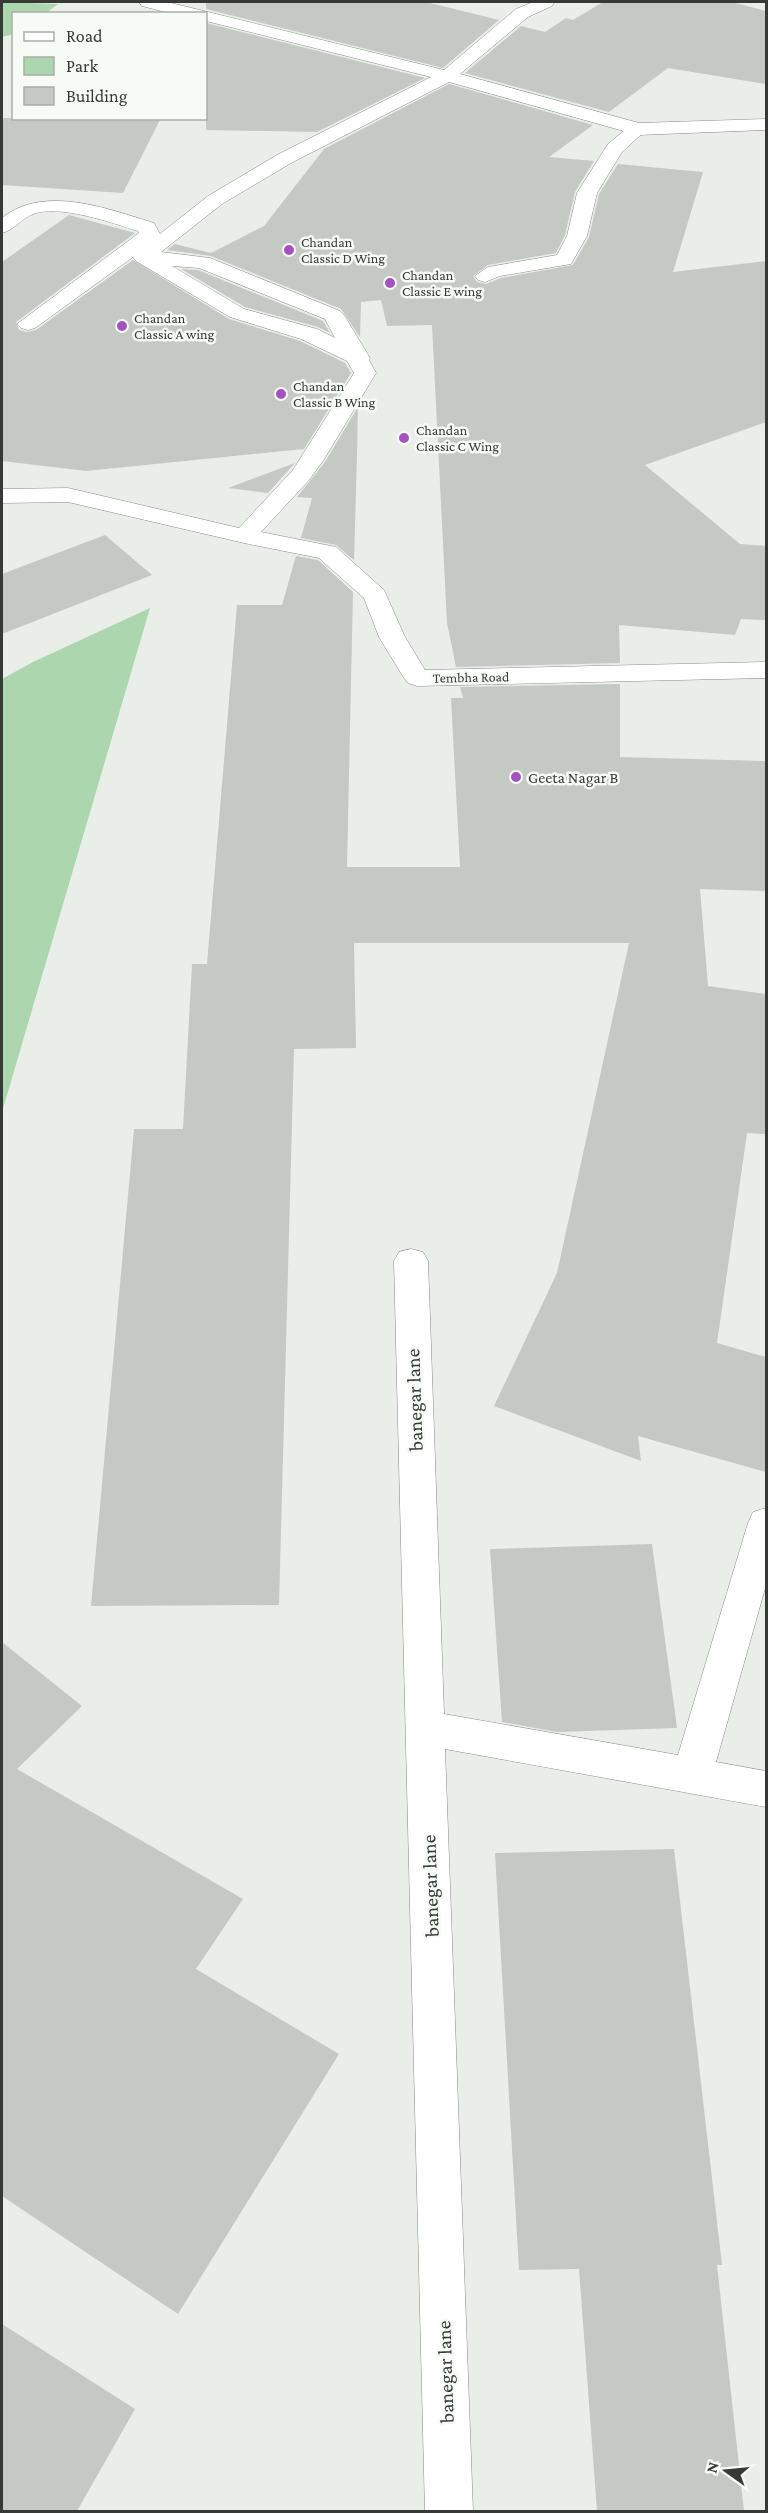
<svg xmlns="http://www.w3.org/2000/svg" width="768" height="2513" viewBox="0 0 768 2513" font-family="'Crimson Pro',serif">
<rect width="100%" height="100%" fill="#e9eee9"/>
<!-- green -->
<g fill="#acd6ad">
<path d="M2 2 58 4 46 13 14 14 13 34 2 37Z"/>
<path d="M150 608 2 1112V679L33 662Z"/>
</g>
<!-- building -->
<g fill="#c4c9c4">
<path d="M206 2H426L499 20 443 68 206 9Z"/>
<path d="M603 2H732L766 11V84L668 68 609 112 465 73 521 26 545 32 566 18 573 20Z"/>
<path d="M206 23 425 78 317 132 206 130Z"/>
<path d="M449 84 593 125 549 157 594 161 575 192 565 235 556 253 488 265 473 276 477 282 486 284 501 278 573 265 589 237 599 194 618 164 703 172 673 272 766 261V422L645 465 740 544 766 546V620L741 619 735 635 619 625 620 663 456 667 447 623 432 325 387 326 381 300 361 302 360 337 341 309 211 256 167 250 175 244 211 253 264 226 324 149Z"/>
<path d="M2 118H161L123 193 2 185Z"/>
<path d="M69 215 135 233 16 322 19 330 27 332 36 330 133 260 229 319 300 341 345 363 351 373 304 449 86 471 2 461V262Z"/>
<path d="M181 269 198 270 323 321 330 333 318 327 245 307Z"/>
<path d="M358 407 357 456 354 560 336 545 301 538 312 498 297 497 325 462Z"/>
<path d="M295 463 268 493 228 488Z"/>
<path d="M105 535 152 575 2 634V574Z"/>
<path d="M296 556 318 560 353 592 347 867H460L451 698H463L460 687 620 684V757L766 761V891L700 889 708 986 766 994V1134L747 1133 717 1343 766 1357V1472L638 1436 641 1461 494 1406 557 1273 629 943H354L356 1048 294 1049 279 1605 91 1606 134 1129H183L192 964H207L237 605H282Z"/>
<path d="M652 1544 677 1728 557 1732 502 1722 490 1549Z"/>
<path d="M2 1642 82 1706 17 1769 243 1899 196 1969 339 2054 178 2314 2 2196Z"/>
<path d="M674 1849 722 2265H717L744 2511H597L579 2269 519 2270 495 1853Z"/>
<path d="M2 2324 135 2409 77 2511H2Z"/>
</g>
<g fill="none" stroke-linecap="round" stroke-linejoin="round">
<defs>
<path id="lane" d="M638 123 645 125 647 129 622 152 597 193 587 236 571 264 500 276 485 282 478 280 475 276 488 267 557 255 567 236 577 193 608 144 631 125Z"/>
<g id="street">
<path d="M139 2H167L444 70 516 9 533 2H554L552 6 528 17 460 74 639 123 766 119V130L638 135 449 82 291 163 222 204 161 252 210 258 340 311 344 315 370 358 369 360 376 373 323 461 309 480 261 532 336 547 384 590 405 637 425 670 766 662V678L417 686 408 683 404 678 379 637 364 598 319 558 244 543 68 502 2 503V489L68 488 239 528 293 470 354 373 347 361 301 339 230 317 136 261 133 257 35 328 28 330 21 328 17 324 139 233 138 231C113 223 59 204 33 214 21 219 14 230 2 233V218C44 184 108 209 154 223L160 234 208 196 277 155 431 77 206 21V14H173L142 6ZM172 266 199 268 325 319 335 338 317 329 244 309Z"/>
<path d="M411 1249 423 1252 428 1261 444 1714 678 1755 748 1523 753 1512 766 1508V1585L716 1762 766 1771V1807L445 1749 473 2512H425L394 1261 399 1252Z"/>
</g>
</defs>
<!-- lane casing -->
<use href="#lane" stroke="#868b86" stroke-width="1"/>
<!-- street casing -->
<use href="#street" stroke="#868b86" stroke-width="1"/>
<!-- lane -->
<use href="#lane" fill="#fff" fill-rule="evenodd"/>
<!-- street -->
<use href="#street" fill="#fff" fill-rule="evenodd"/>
</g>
<!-- markers -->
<g fill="#a452c2" stroke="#f6fbf6" stroke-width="2">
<circle cx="289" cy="250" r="6"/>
<circle cx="390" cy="283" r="6"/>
<circle cx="122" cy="326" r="6"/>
<circle cx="281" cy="394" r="6"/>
<circle cx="404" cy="438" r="6"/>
<circle cx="516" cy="777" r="6"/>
</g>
<g text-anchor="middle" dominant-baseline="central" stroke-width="5" stroke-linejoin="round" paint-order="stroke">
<!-- far-poi labels -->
<g font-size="14" fill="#373937" stroke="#f6fbf6" text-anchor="start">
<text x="301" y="242">Chandan<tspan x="301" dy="16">Classic D Wing</tspan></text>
<text x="402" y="275">Chandan<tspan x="402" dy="16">Classic E wing</tspan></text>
<text x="134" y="318">Chandan<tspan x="134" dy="16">Classic A wing</tspan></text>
<text x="293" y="386">Chandan<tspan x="293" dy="16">Classic B Wing</tspan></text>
<text x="416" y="430">Chandan<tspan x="416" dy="16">Classic C Wing</tspan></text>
</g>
<!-- far-street labels -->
<g font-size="14" fill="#373937" stroke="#f6fbf6">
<text transform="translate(471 677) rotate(-1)">Tembha Road</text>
</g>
<!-- poi labels -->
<g font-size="16" fill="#373937" stroke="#f6fbf6" text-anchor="start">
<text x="528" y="777">Geeta Nagar B</text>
</g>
<!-- near-street labels -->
<g font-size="20" fill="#373937" stroke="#f6fbf6">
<text transform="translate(414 1400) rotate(-92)">banegar lane</text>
<text transform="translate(430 1886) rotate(-92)">banegar lane</text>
<text transform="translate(445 2372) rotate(-92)">banegar lane</text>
</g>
</g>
<!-- border -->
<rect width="768" height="2513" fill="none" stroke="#373937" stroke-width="6"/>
<!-- legend -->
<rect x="12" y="12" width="195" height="108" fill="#f6fbf6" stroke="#aaadaa" stroke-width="1.5"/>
<rect x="24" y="32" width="30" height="9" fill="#ffffff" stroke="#aaadaa" stroke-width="1.5"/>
<text x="66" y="42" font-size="18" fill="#373937">Road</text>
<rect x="24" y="57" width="30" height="18" fill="#acd6ad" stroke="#aaadaa" stroke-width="1.5"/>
<text x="66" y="72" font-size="18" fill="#373937">Park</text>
<rect x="24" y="87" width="30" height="18" fill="#c4c9c4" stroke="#aaadaa" stroke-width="1.5"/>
<text x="66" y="102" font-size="18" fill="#373937">Building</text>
<!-- north arrow -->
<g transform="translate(726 2471) rotate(285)" stroke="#f6fbf6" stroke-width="4.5" paint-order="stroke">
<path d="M0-4.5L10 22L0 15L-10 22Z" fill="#373937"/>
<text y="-9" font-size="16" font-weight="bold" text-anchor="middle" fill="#373937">N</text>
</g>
</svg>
